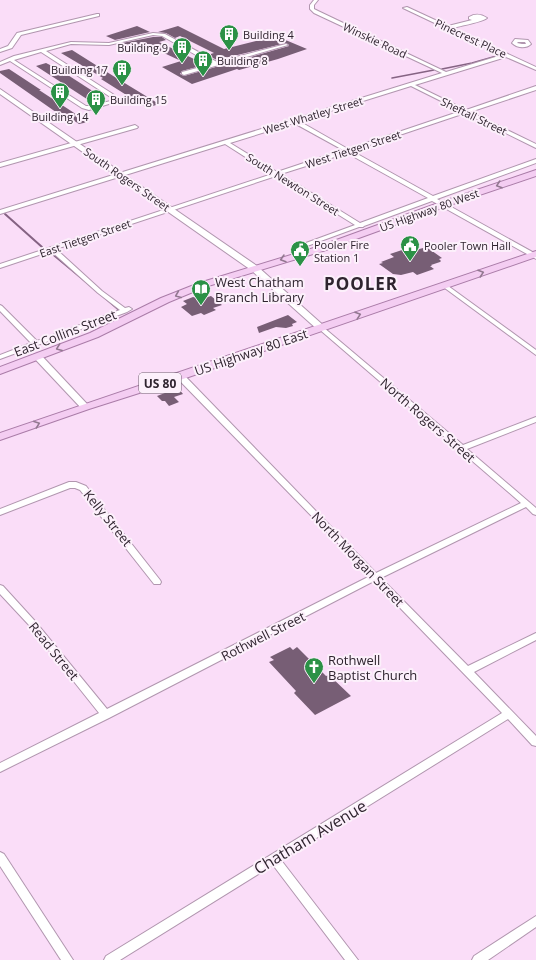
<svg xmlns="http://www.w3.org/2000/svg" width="536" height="960" viewBox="0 0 536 960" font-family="'Open Sans',sans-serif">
<rect width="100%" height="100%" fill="#faddf8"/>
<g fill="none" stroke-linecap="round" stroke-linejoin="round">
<!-- stream-far1 -->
<g stroke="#856383" stroke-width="1.5">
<path d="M442 69 472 63 500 55 487 49"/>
<path d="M392 78 434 70"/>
</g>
<!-- stream -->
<g stroke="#856383" stroke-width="2">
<path d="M5 214 42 247"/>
<path d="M50 252 91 286"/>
<path d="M104 297 119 310"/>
</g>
</g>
<!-- building -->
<g fill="#775e75">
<path d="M137 26 150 32 115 40 106 36Z"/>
<path d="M178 26 224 49 276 36 307 49 278 59 239 70 237 69 192 84 162 67 181 61 149 46 134 49 122 43 153 37H162L166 40 159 42 194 59 197 58 208 64 182 71 180 74 184 76 289 46 286 43 217 60 207 55 214 53 180 36 175 38 166 33 158 32Z"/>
<path d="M72 50 118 79 159 104 147 108 101 79 103 78 61 53Z"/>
<path d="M46 63 60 70 105 99 93 103 36 66Z"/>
<path d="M9 69 41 90H39L88 122 79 124 67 116 63 117 0 73V71Z"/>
<path d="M423 248H428L442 258 439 259 441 261 440 262 431 265 432 266H430L434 269 417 275 413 272 401 275 393 274 379 264 383 263 381 262 394 257 390 254 405 249 409 252Z"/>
<path d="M211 296 222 305 213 308 216 310 204 315 201 313 192 316 181 307 187 304 183 301 193 297 201 299Z"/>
<path d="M288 315 297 322 292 324 293 326 286 328 276 327 259 333 257 327Z"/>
<path d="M178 388 183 394 174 397 179 402 169 406 165 401H162L157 396Z"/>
<path d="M290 647 293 650 297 647 326 676 329 675 351 696 315 715 294 693 296 691 269 662 274 660 270 657Z"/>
</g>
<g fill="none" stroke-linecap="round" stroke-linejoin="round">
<defs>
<g id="street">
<path d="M314 0H318L314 5V9L318 11 446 72 502 55 403 8 407 7 448 26 472 20 469 19V17C476 13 481 14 487 18 482 22 461 26 452 28L536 67V70L506 57 415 85 466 110 536 86V90L470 112 536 144V148L465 113 352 151 433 196 536 159V163L437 199 536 254V259L432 201 364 226 363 227H359L299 249H295V247L355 225 276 176 56 249 102 291 125 308 129 307 132 309 127 312 0 359V355L31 343 0 311V305L2 306 37 341 120 310 98 293 51 251 0 268V264L272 174 225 144 0 214V210L442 73 314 13 310 9V5ZM411 86 461 111 348 149 299 121ZM294 123 343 150 277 172 230 143ZM347 153 428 198 360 223 281 174Z"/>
<path d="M97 14H99V16L21 35 12 48 0 52V49L8 46 17 33Z"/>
<path d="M153 33 165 34 217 62 286 44 288 45 184 75 182 74V72L212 64 162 36 153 35 109 45 71 44 46 51 122 100 89 110 82 108 10 61 0 65V62L14 56 71 42 109 43ZM41 52 115 100 89 106H86L14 60Z"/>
<path d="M515 39 528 40 531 44C526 49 517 48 512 43ZM518 42H525L526 44H522L517 43Z"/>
<path d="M135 125 138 127 137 128 0 167V163Z"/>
<path d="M444 283 536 350V355L442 286V284Z"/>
<path d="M321 326 323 327 463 445 536 417V422L467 449 536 508V515L533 514 526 507 381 578 468 666 536 633V640L474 672 536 736V746L532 745 508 719 281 860 358 960H345L273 865 120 960H104L106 956 502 713 374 581 109 718 0 772V763L99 713 28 624 0 594V585L3 586 34 620 107 709 370 576 177 378 176 376 177 374H183L376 573 521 503 319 329 318 328 319 327Z"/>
<path d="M35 355H41L88 405 89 407 88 409H82L35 359 34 357Z"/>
<path d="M69 482H76L86 486 160 580 161 582 160 584H154L80 490 75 488H70L0 515V509Z"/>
<path d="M0 852 4 854 73 960H61L0 866Z"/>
<path d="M536 916V927L488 960H472L474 956Z"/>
</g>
<path id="secondary" d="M0 89 257 266 324 326 326 328 324 330H318L251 270 0 94Z"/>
<g id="primary">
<path d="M536 170V176L447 206 323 251 205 287 169 302 98 337 0 374V367L90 333 161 298 199 283 317 247 441 202Z"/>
<path d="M536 251V257L180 380 89 409 0 440V433Z"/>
</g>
</defs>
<!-- street casing -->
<use href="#street" stroke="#b196af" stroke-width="2"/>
<!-- secondary casing -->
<use href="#secondary" stroke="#b196af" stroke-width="2"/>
<!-- primary casing -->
<use href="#primary" stroke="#aa7ca8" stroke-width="2"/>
<!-- street -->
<use href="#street" fill="#fff" fill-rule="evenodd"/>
<!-- secondary -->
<use href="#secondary" fill="#fff" fill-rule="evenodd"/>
<!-- primary -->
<use href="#primary" fill="#f4cdf2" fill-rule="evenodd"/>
</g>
<!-- one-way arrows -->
<defs><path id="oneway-chevron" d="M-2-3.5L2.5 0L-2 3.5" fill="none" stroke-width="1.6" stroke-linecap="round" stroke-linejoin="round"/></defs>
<g stroke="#927890">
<use href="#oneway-chevron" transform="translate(499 185) rotate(161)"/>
<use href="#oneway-chevron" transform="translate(283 259) rotate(164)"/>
<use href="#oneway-chevron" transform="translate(481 273) rotate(-19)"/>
<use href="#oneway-chevron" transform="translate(178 295) rotate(157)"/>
<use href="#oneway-chevron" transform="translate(358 315) rotate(-19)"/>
<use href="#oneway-chevron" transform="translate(59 348) rotate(159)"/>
<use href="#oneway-chevron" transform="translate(37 424) rotate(-20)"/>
</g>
<!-- icons -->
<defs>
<symbol id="building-pin" viewBox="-11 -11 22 30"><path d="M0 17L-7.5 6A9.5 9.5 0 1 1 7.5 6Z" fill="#2b9146" stroke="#fcf0fb"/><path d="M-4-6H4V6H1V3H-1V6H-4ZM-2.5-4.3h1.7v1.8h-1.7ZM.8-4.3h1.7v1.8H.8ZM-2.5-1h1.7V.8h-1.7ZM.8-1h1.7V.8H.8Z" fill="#fff"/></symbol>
<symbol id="civic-pin" viewBox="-11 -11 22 30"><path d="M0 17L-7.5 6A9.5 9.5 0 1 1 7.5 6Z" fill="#2b9146" stroke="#fcf0fb"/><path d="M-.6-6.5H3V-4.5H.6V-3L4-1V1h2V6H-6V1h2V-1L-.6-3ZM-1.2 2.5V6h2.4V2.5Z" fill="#fff"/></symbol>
<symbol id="library-pin" viewBox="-11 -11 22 30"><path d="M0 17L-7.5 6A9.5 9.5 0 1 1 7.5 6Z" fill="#2b9146" stroke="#fcf0fb"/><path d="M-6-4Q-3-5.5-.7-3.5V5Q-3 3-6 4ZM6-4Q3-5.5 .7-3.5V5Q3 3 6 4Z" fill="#fff"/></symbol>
<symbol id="church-pin" viewBox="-11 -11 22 30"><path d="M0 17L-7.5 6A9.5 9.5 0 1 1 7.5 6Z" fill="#2b9146" stroke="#fcf0fb"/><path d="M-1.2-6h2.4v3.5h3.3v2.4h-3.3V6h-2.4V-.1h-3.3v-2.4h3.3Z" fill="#fff"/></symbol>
</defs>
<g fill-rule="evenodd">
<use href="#building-pin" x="218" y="23" width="22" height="30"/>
<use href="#building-pin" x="171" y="36" width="22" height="30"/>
<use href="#building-pin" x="192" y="49" width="22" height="30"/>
<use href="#building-pin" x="111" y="58" width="22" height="30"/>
<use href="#building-pin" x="49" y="81" width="22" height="30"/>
<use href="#building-pin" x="85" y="88" width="22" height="30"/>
<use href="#civic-pin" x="399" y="234" width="22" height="30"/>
<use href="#civic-pin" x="289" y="239" width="22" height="30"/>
<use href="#library-pin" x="190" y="278" width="22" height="30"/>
<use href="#church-pin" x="303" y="656" width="22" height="30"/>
</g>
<g text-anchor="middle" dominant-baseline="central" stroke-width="4" stroke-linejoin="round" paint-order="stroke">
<!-- far-poi labels -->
<g font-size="11" fill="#2f242f" stroke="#fcf0fb" text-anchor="start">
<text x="243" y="34">Building 4</text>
<text x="168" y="47" text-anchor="end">Building 9</text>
<text x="217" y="60">Building 8</text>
<text x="108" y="69" text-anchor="end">Building 17</text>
<text x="110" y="99">Building 15</text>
<text x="60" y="116" text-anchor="middle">Building 14</text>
<text x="314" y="244">Pooler Fire<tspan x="314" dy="13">Station 1</tspan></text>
<text x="424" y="245">Pooler Town Hall</text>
</g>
<!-- far-street labels -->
<g font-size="11" fill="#2f242f" stroke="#fcf0fb">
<text transform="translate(471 38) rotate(25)">Pinecrest Place</text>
<text transform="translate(375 40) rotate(25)">Winskie Road</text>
<text transform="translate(313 115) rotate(-17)">West Whatley Street</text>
<text transform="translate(474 116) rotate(26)">Sheftall Street</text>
<text transform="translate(353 149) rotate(-18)">West Tietgen Street</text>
<text transform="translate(127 179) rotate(35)">South Rogers Street</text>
<text transform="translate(293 184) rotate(32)">South Newton Street</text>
<text transform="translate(429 210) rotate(-20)">US Highway 80 West</text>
<text transform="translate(85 238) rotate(-19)">East Tietgen Street</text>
</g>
<!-- shield labels -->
<rect fill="#fcf0fb" stroke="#6c616c" stroke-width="1" x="139" y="373" width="42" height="20" rx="3"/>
<g font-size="12" font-weight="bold" fill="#2f242f">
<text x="160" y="383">US 80</text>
</g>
<!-- poi labels -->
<g font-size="13" fill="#2f242f" stroke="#fcf0fb" text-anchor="start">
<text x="215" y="282">West Chatham<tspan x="215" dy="15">Branch Library</tspan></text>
<text x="328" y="660">Rothwell<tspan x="328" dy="15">Baptist Church</tspan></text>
</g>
<!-- street labels -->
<g font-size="13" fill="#2f242f" stroke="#fcf0fb">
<text transform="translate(65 333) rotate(-21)">East Collins Street</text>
<text transform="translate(251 352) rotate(-19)">US Highway 80 East</text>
<text transform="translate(428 420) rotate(41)">North Rogers Street</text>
<text transform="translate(108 518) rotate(51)">Kelly Street</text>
<text transform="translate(358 559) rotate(46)">North Morgan Street</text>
<text transform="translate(263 636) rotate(-27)">Rothwell Street</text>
<text transform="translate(54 651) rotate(51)">Read Street</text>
</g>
<!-- near-street labels -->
<g font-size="16" fill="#2f242f" stroke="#fcf0fb">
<text transform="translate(310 837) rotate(-31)">Chatham Avenue</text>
</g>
<!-- district labels -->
<g font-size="17" font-weight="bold" letter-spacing="1" fill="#2f242f" stroke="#fcf0fb">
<text x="361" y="283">POOLER</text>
</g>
</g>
</svg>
